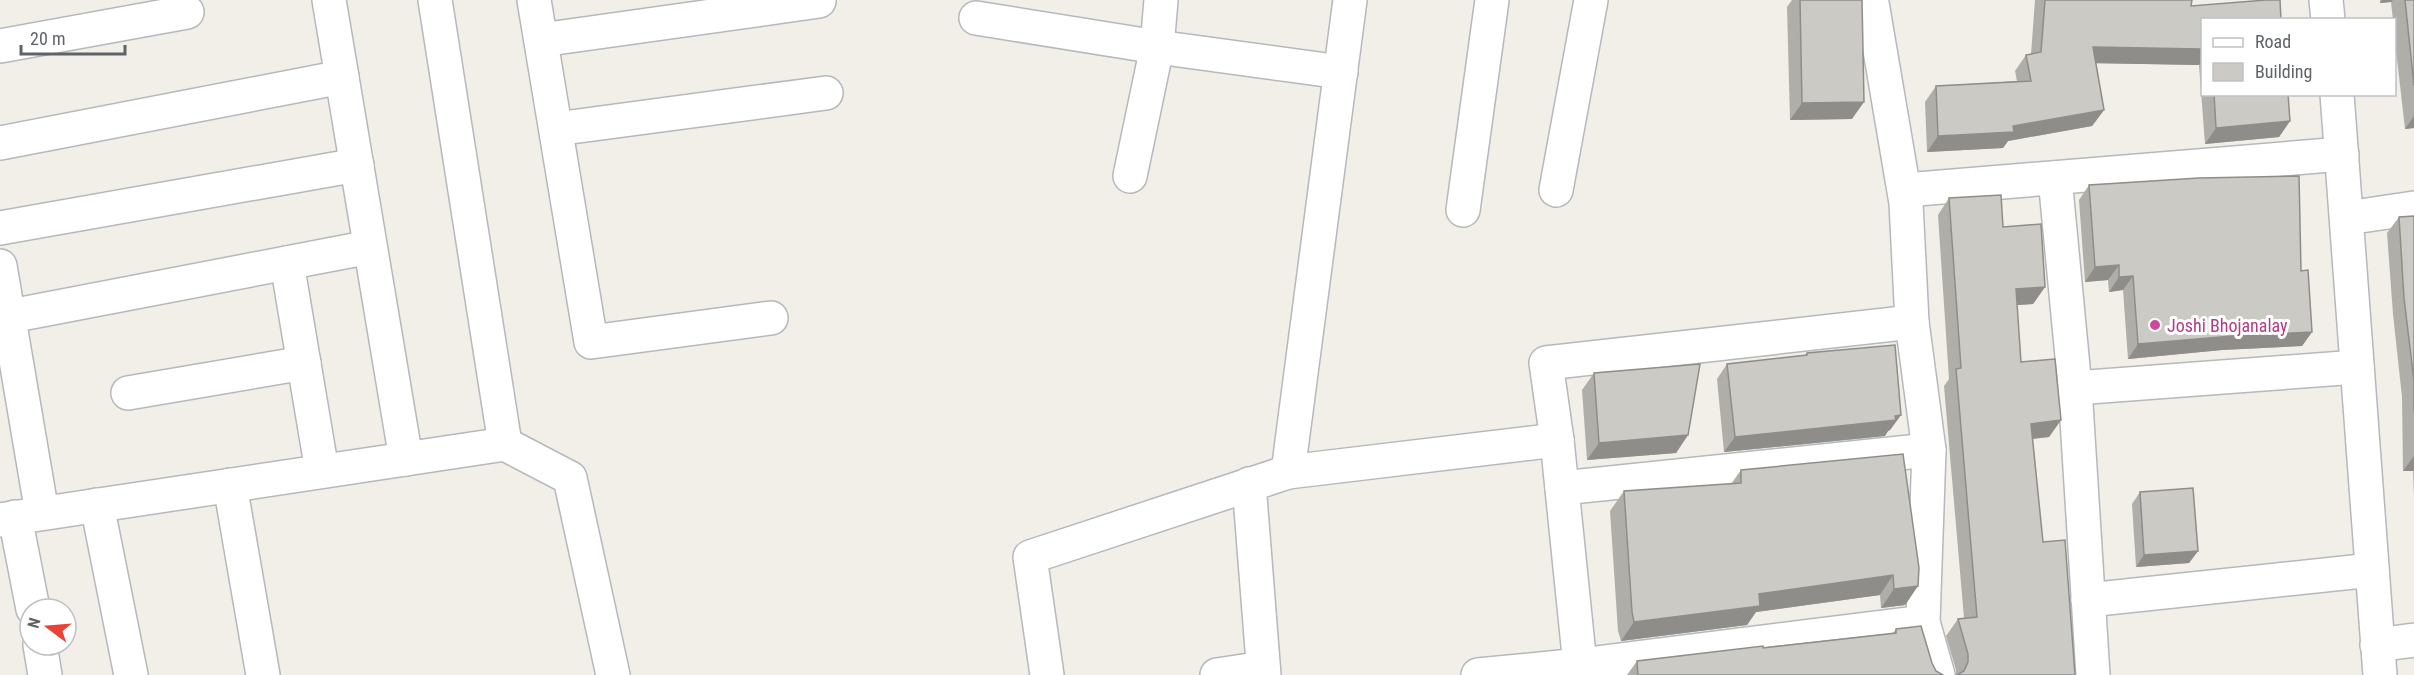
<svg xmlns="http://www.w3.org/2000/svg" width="2414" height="675" viewBox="0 0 2414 675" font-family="'Roboto Condensed',sans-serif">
<rect width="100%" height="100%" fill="#f1efe8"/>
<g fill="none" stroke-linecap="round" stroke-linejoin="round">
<defs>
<g id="minor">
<path d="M329 0 406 459"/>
<path d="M435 0 505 444"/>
<path d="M534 0 591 342 771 318"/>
<path d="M1859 0 1872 3 1906 203 1912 322 1929 450 1923 622 1938 675"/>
<path d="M2326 0 2328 20"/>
<path d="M976 18 1157 47 1341 72"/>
<path d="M541 40 819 1"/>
<path d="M0 46 187 12"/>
<path d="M2337 94 2380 675"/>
<path d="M556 129 826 93"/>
<path d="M0 143 342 77"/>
<path d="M1130 176 1157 47 1161 0"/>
<path d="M2055 178 2075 388 2093 675"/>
<path d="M1556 190 1591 0"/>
<path d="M1905 190 2342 154"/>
<path d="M1463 210 1492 0"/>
<path d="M2347 218 2414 208"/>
<path d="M0 228 357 165"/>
<path d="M287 263 322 471"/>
<path d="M0 266 42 513"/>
<path d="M0 318 370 247"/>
<path d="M2075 388 2357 367"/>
<path d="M128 393 304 363"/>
<path d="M1288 472 1557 440"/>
<path d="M1249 484 1264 675"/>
<path d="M230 485 263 675"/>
<path d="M1562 488 1929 450"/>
<path d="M97 505 131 675"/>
<path d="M15 517 33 609"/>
<path d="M0 520 505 444 570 478 613 675"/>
<path d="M2088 600 2372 570"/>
<path d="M40 645 45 675"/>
<path d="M2377 645 2414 640"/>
<path d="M1047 675 1030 557 1288 472 1350 0"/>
<path d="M1217 675 1263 668"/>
<path d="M1478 675 1580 665 1923 622"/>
<path d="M1581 675 1557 440 1546 363 1912 322"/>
</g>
</defs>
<!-- minor casing -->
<use href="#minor" stroke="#b5b8bc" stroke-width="36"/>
<!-- minor -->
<use href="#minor" stroke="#fff" stroke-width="33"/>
</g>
<!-- wall -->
<g fill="#afaea9">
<path d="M1792 0H1862L1852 119 1790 120 1787 7Z"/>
<path d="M2035 0H2192L2191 6 2202 20V94H2288L2290 121 2279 137 2205 144 2199 65 2096 63 2104 110 2092 126 2008 141 2003 148 1927 152 1925 102 1936 86 2017 81 2015 71 2026 55 2031 54Z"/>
<path d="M2380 0H2414V128L2405 129 2394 33V20H2393L2391 2 2380 3Z"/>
<path d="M2089 185 2301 271 2312 332 2302 346 2222 350 2128 359 2123 290 2109 292 2108 280 2085 282 2079 200Z"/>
<path d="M1949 198 2003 227 2045 287 2033 304 2017 305 2021 362 2061 420 2049 437 2033 439 2043 542 2075 675H1956V670L1946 636 1958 619 1964 618 1944 386 1949 379 1938 215Z"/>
<path d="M2414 216V498L2413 471H2403L2402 397 2393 314 2387 233 2399 217Z"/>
<path d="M1807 353 1901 415 1890 430 1888 431 1885 436 1724 452 1717 379 1727 364 1805 355Z"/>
<path d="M1594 373 1688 435 1676 453 1587 460 1582 390Z"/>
<path d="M1741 470 1918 586 1905 605 1881 608 1880 595 1756 612 1747 625 1621 641 1618 631 1610 511 1624 491 1731 484Z"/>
<path d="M2140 492 2198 551 2189 563 2136 567 2132 504Z"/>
<path d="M1896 629 1932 663 1936 671 1943 675H1627L1637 661 1893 633Z"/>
</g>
<!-- shaded-wall -->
<g fill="#8f8d8a">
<path d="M2382 0H2393L2391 2 2380 3Z"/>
<path d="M2093 47 2202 49V60L2199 65 2082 63Z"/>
<path d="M1864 102 1852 119 1790 120 1802 103Z"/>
<path d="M2104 110 2092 126 2008 141 2003 148 1927 152 1938 136 2013 126Z"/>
<path d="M2414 116V128L2405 129Z"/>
<path d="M2290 121 2279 137 2205 144 2216 128Z"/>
<path d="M2119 265 2108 280 2085 282 2095 267Z"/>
<path d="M2133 276 2123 290 2109 292 2119 277Z"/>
<path d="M2045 287 2033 304 2004 306 2016 289Z"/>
<path d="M2312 332 2302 346 2222 350 2128 359 2138 344 2232 336Z"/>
<path d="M1901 415 1890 430 1888 431 1885 436 1724 452 1735 437Z"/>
<path d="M2061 420 2049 437 2019 440 2031 424Z"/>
<path d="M1688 435 1676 453 1587 460 1599 443Z"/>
<path d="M2414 456V469L2413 471H2403Z"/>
<path d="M2198 551 2189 563 2136 567 2144 555Z"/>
<path d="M1893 575 1880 595 1756 612 1747 625 1621 641 1634 622 1759 594Z"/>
<path d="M1918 586 1905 605 1881 608 1894 589Z"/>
</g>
<!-- building -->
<g fill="#cccac5" stroke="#8f8d8a" stroke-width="1.5">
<path d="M1800 0H1862L1864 102 1802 103Z"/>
<path d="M2045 0H2192L2191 6 2266 0H2280L2281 20H2202V49L2093 47 2104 110 2013 126 2014 132 1938 136 1936 86 2031 81 2026 55 2041 52Z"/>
<path d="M2405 0H2414V86Z"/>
<path d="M2214 94H2288L2290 121 2216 128Z"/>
<path d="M2299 176 2301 271 2308 270 2312 332 2232 336 2138 344 2133 276 2119 277V265L2095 267 2089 185 2199 178Z"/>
<path d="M2001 195 2003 227 2041 224 2045 287 2016 289 2021 362 2055 359 2061 420 2031 424 2043 542 2065 540 2075 675H1957L1964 671 1968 662V654L1958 619 1977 617 1956 369 1961 368 1949 198Z"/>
<path d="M2414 216V412V381L2404 298 2399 217Z"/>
<path d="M1895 345 1901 415 1895 416 1896 420 1735 437 1727 364 1807 355V353Z"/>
<path d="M1700 364 1688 435 1599 443 1594 373Z"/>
<path d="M1903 454 1919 568 1918 586 1894 589 1893 575 1759 594 1760 606 1634 622 1632 612 1624 491 1741 483V470Z"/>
<path d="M2193 488 2198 551 2144 555 2140 492Z"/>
<path d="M1921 626 1932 663 1936 671 1943 675H1638L1637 661 1763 646V648L1896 633V629Z"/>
</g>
<!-- markers -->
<circle fill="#d1479c" stroke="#fff" stroke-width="2" cx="2155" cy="325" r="6"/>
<g text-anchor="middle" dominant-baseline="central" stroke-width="6" stroke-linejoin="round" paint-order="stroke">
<!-- hotel labels -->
<g font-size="18" fill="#b23c85" stroke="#fff" text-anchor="start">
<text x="2167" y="325">Joshi Bhojanalay</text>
</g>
</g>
<!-- legend -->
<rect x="2201" y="18" width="195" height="78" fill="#ffffff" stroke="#bfc1c3" stroke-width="1.5"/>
<rect x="2213" y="38" width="30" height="9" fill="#ffffff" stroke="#bfc1c3" stroke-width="1.5"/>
<text x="2255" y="48" font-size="18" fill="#5f6368">Road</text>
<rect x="2213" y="63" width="30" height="18" fill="#cccac5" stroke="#bfc1c3" stroke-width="1.5"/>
<text x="2255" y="78" font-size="18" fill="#5f6368">Building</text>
<!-- north arrow -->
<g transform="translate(48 627) rotate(286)"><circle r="28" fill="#ffffff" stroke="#bfc1c3" stroke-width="1.5"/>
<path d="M0-4.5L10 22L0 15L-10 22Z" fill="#ea4335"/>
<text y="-9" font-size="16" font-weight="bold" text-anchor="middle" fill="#5f6368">N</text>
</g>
<!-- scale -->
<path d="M21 45v9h104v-9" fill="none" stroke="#5f6368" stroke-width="3"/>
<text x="30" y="45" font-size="18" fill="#5f6368" stroke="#ffffff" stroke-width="4.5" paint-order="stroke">20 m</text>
</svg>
